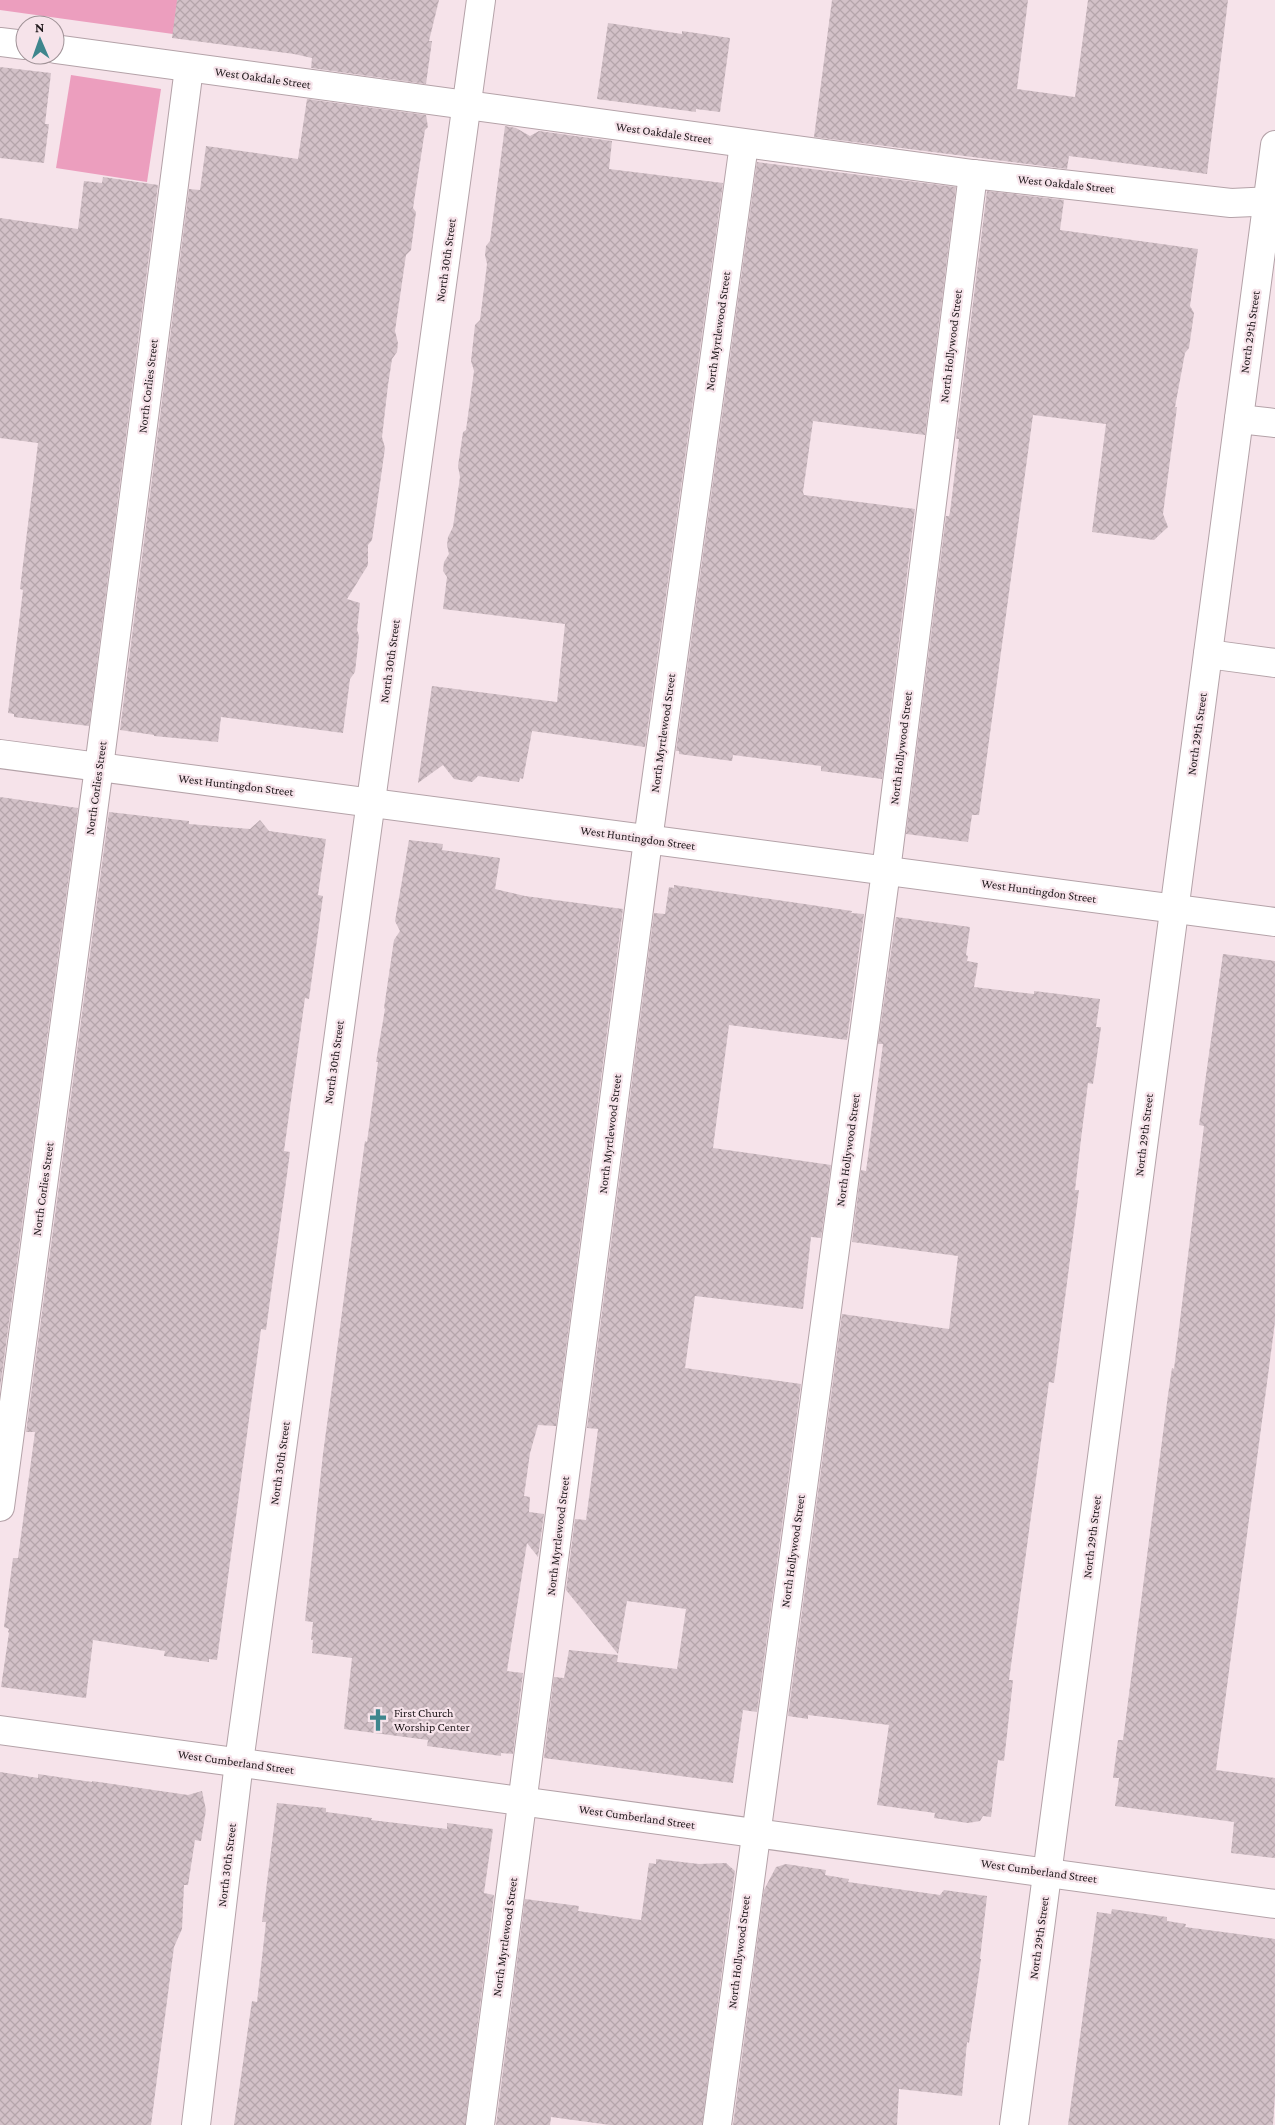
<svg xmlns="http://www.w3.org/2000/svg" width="1275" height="2125" viewBox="0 0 1275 2125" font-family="'Crimson Pro',serif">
<defs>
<pattern id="building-cross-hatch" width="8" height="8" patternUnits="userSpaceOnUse" patternTransform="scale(1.25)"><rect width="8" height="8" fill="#d3c1c8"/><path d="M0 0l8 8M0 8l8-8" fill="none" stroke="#b5a5ab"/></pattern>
</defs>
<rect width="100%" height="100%" fill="#f6e3ea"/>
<!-- grass -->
<g fill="#ec9ebe">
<path d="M0 0H178L173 34 0 10Z"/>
<path d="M71 75 161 89 147 182 56 168Z"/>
</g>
<!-- building -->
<g fill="url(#building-cross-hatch)">
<path d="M177 0H439L429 41H432L426 84 311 68 312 58 294 54 172 38Z"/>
<path d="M832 0H1028L1017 89 1075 97 1088 0H1228L1207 174 1069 156 1067 169 814 137Z"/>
<path d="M608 23 682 34V31L730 38 720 112 696 109V112L597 99Z"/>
<path d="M0 67 51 73 45 124H49L44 163 0 158Z"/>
<path d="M307 99 426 115 428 127 425 130 413 208 416 212 411 250 406 255 395 331 398 343 397 352 392 359 388 385 382 437 385 448 372 540 368 545V565L347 599 360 603 357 630 359 636 355 672 350 679 343 733 221 717 218 742 154 736V735L120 730 189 189 200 190 206 146 298 159Z"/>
<path d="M505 126 516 128 530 136 539 131 612 141 609 169 723 183 645 747 532 731 523 779 520 778 519 782 478 776 472 782 454 779 443 765 418 783 432 686 557 702 565 624 443 609 447 577 443 571 444 562 449 554 447 545 448 537 453 527 460 477 458 466 463 432 466 430 474 371 471 361 475 325 480 320 487 264 485 255 486 246 490 241Z"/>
<path d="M757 162 956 187 925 435 813 421 803 492 804 495 915 509 882 779 821 771V766L733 755 732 761 679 754V751H676Z"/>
<path d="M103 177 158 185 89 726 14 717V714L8 713 23 590 20 589 38 443 0 438V218L78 229 84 181 102 183Z"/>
<path d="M987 191 1064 200 1060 230 1198 249 1190 306 1194 313 1189 348 1185 353 1175 407H1177L1163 514 1168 527 1154 540 1092 532 1106 424 1033 415 979 815H972L968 842 906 834 946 516H949L950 512 959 439H956Z"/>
<path d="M0 797 78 808 0 1389Z"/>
<path d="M109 812 189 821V824L250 829 260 820 269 831 326 839 318 895 323 896 309 999 305 998 284 1151 290 1152 266 1330 261 1329 217 1660 209 1659V1662L164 1656 165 1651 93 1640 86 1698 1 1687 9 1633 8 1632 9 1629 4 1627 13 1558H18L35 1432H26Z"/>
<path d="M409 840 443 844 442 850 500 858 495 889 525 896 623 909 556 1426 538 1425 530 1453 524 1496 530 1497 529 1512 544 1514 538 1557 527 1543 507 1671 523 1673 513 1754 501 1753V1756L427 1746 428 1740 344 1729 352 1658 312 1653 313 1640H311L313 1622 305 1621 323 1454 365 1141 367 1142 378 1062H376L385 1009 384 1008 394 940 400 931 395 921Z"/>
<path d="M674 885 852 911 851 913 864 914 847 1040 729 1025 713 1148 831 1165 821 1238 811 1237 803 1309 695 1296 685 1368 801 1384 757 1712 743 1710 733 1783 544 1758 554 1677 564 1678 569 1650 618 1655 617 1662 677 1669 686 1609 627 1601 618 1654 566 1590 575 1519 586 1520 598 1429 587 1428 654 913 665 914 669 887 674 888Z"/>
<path d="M896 917 970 927 966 955 968 956 967 961 978 963 974 987 1034 994V991L1100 999 1096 1027H1101L1093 1084 1088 1083 1081 1139 1075 1190H1079L1054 1383 1049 1382 1009 1680H1013L1004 1761 998 1760 991 1817 983 1816 980 1821 968 1823 934 1818 935 1813 877 1805 889 1725 808 1715V1719L788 1716 842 1314 949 1329 958 1256 852 1242 861 1170 866 1171 883 1044H878Z"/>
<path d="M1223 954 1275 961V1322L1216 1770 1275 1778V1858L1231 1853 1234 1822 1115 1806 1119 1778H1113L1118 1740H1123L1168 1395 1172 1368 1174 1369 1204 1126 1199 1125Z"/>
<path d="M0 1772 38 1778V1774L92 1782V1781L188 1795 202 1791 206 1810 201 1841 195 1840 188 1885H184L182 1929 174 1947 151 2125H0Z"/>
<path d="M277 1803 326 1808V1812L372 1818 371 1820 447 1829V1823L493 1829 484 1893 494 1895 465 2125H234L252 2001 257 2002 266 1922H262Z"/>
<path d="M656 1859 699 1864 726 1863 735 1871 702 2125H610L551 2117 550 2125H496L525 1899 579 1906 578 1911 641 1920 649 1863 656 1864Z"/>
<path d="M786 1864 826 1870 825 1875 849 1879 848 1882 940 1895 944 1890 987 1896 980 1959H981L969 2043 967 2042 962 2096 899 2089 897 2125H733L764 1890 776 1867Z"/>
<path d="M1112 1909 1167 1917V1921L1186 1924 1185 1927 1275 1939V2096L1273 2125H1068L1097 1912 1111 1914Z"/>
</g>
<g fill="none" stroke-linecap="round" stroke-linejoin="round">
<defs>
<g id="minor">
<path d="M0 42 25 45"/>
<path d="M55 49 973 174 1231 203 1275 201"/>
<path d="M1239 419 1275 423"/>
<path d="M1208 654 1275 663"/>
<path d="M0 754 1275 922"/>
<path d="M0 1507 99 767 189 68"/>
<path d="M0 1730 1275 1904"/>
<path d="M196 2125 239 1762 481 0"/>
<path d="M480 2125 648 840 744 144"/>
<path d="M717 2125 886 871 973 174"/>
<path d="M1014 2125 1275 145"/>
</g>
</defs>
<!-- minor casing -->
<use href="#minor" stroke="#b4a2a8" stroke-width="30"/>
<!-- minor -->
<use href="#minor" stroke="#fff" stroke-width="28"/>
</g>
<!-- icons -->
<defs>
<symbol id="church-bare" viewBox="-9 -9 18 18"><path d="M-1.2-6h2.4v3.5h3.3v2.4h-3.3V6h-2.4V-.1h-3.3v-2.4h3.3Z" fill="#3e868d" stroke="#f6e3ea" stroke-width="2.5" paint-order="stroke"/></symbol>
</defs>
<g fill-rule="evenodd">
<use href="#church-bare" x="362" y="1704" width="32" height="32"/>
</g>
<g text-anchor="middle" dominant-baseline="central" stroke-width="4.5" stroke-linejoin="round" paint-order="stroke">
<!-- street labels -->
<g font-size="12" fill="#1f181b" stroke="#f6e3ea">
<text transform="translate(263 78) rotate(8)">West Oakdale Street</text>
<text transform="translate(664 133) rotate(8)">West Oakdale Street</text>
<text transform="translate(1066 184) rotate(6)">West Oakdale Street</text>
<text transform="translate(446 260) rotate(-82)">North 30th Street</text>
<text transform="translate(718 331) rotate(-82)">North Myrtlewood Street</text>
<text transform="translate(1250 332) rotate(-82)">North 29th Street</text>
<text transform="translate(951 346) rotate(-83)">North Hollywood Street</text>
<text transform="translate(148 386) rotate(-83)">North Corlies Street</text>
<text transform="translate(390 661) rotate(-82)">North 30th Street</text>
<text transform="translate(663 733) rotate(-82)">North Myrtlewood Street</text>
<text transform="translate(1197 734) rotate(-82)">North 29th Street</text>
<text transform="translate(901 748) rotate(-83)">North Hollywood Street</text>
<text transform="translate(236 785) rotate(7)">West Huntingdon Street</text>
<text transform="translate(96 788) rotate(-82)">North Corlies Street</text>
<text transform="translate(638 838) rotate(8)">West Huntingdon Street</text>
<text transform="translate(1039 891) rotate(8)">West Huntingdon Street</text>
<text transform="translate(334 1062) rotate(-82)">North 30th Street</text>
<text transform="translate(610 1134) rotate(-83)">North Myrtlewood Street</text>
<text transform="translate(1144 1135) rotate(-83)">North 29th Street</text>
<text transform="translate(848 1150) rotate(-82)">North Hollywood Street</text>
<text transform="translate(43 1189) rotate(-82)">North Corlies Street</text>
<text transform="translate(280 1463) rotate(-82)">North 30th Street</text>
<text transform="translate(558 1536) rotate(-83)">North Myrtlewood Street</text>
<text transform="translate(1092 1537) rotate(-83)">North 29th Street</text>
<text transform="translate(793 1551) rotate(-82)">North Hollywood Street</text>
<text transform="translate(236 1762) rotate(8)">West Cumberland Street</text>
<text transform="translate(637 1817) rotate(8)">West Cumberland Street</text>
<text transform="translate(227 1865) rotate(-83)">North 30th Street</text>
<text transform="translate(1039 1871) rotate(8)">West Cumberland Street</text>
<text transform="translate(505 1937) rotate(-82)">North Myrtlewood Street</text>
<text transform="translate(1039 1938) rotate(-82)">North 29th Street</text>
<text transform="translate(739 1952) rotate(-83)">North Hollywood Street</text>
</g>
<!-- poi labels -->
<g font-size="12" fill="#1f181b" stroke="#f6e3ea" text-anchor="start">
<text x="394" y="1713">First Church<tspan x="394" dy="14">Worship Center</tspan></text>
</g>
</g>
<!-- north arrow -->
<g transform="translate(40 40) rotate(358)"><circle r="24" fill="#f6e3ea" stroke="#a09297"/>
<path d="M0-4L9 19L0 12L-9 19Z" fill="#3e868d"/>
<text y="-8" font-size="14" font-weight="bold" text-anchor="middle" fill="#1f181b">N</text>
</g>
</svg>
